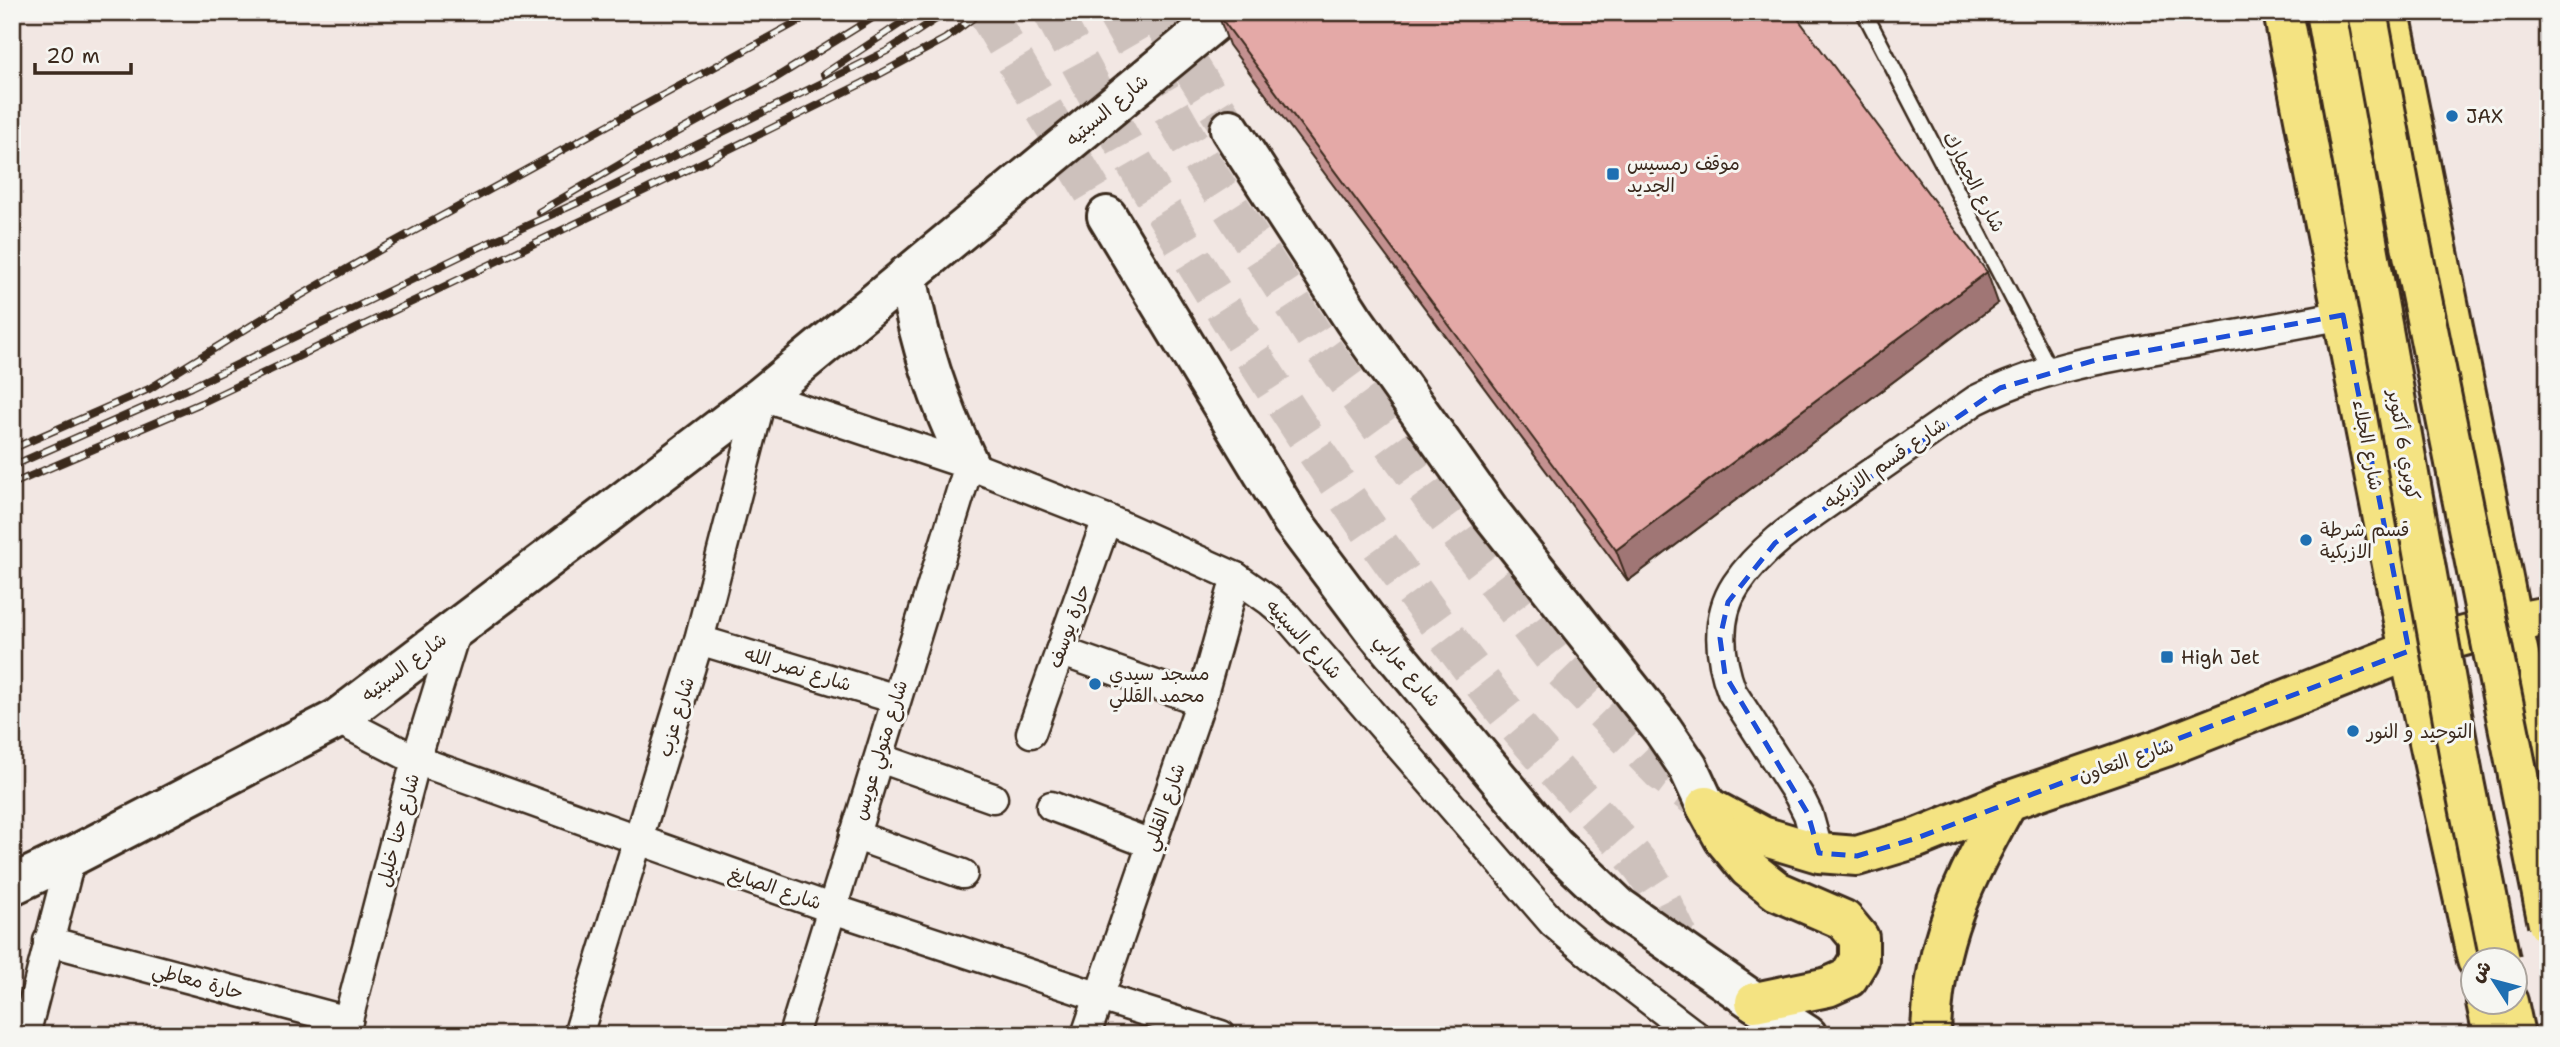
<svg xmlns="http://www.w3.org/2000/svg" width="2560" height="1047" viewBox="0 0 2560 1047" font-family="'Shantell Sans','Playpen Sans Arabic',sans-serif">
<rect width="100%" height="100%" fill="#f2e7e3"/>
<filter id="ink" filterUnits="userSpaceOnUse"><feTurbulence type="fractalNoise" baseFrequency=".0143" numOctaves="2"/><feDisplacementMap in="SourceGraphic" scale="14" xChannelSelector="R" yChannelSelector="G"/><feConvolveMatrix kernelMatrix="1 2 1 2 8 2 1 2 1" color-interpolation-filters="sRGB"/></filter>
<g filter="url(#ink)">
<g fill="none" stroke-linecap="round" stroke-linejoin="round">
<!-- secondary-tunnel -->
<g stroke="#cdc1bc" stroke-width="38" stroke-dasharray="38 19" stroke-linecap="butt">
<path d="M986 12 1107 216"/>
<path d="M1156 12 1230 129"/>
</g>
<!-- primary-tunnel -->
<g stroke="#cdc1bc" stroke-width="38" stroke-dasharray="38 19" stroke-linecap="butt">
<path d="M1052 12C1086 74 1118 137 1155 197 1260 372 1372 544 1499 704 1544 761 1596 812 1642 867L1655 887 1689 957"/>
<path d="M1115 12 1196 154 1320 345 1464 542 1562 670 1661 772 1706 806"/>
</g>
<defs>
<path id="lane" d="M1864 12 2050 370"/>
<g id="street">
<path d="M699 640 896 699"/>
<path d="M1060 651 1201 701"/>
<path d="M337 719 416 760 639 840 833 909 1100 997 1221 1035"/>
<path d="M1031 733 1107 519"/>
<path d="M880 758 993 798"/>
<path d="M1051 806 1151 844"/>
<path d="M854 835 963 874"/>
<path d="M1819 853 1808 814 1799 796 1732 692C1719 658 1715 617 1736 585 1763 544 1810 516 1849 488 1892 459 1934 429 1976 400 2035 370 2098 359 2162 348 2223 337 2283 327 2343 315"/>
<path d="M48 941 348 1021"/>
<path d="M25 1035 71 857"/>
<path d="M344 1035 416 760 457 627"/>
<path d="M578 1035 699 640 762 396 969 465 1107 519 1236 577 1270 601 1286 615 1553 923 1596 959 1695 1035"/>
<path d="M793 1035 969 465"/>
<path d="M1086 1035 1201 701 1236 577"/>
</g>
<g id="secondary">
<path d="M1230 129 1354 320 1491 513 1663 730 1688 767 1706 806"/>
<path d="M1107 216 1291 519 1375 631 1554 845 1619 907 1755 1002 1807 1035"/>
<path d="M907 275C920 346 938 400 969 465"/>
<path d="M12 885 71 857 337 719 762 396 1226 12"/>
</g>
<g id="primary">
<path d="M2283 12 2409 651 2477 960"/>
<path d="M2390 12 2512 623 2548 782"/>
<path d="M1706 806 1762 836 1819 853 1857 856 1917 838 2008 801 2165 747 2409 651 2512 623 2548 616"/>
<path d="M1707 808 1724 839 1748 868 1777 891 1844 920 1859 938V960L1848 978 1828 987 1755 1002"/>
<path d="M2486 1002 2493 1035"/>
<path d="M1931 1035C1933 940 1963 882 2008 801"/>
</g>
<path id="highway" d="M2508 1002 2515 1035"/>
</defs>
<!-- lane casing -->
<use href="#lane" stroke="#3b2a1e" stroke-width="19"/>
<!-- street casing -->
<use href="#street" stroke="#3b2a1e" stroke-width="33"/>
<!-- secondary casing -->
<use href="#secondary" stroke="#3b2a1e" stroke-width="44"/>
<!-- primary casing -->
<use href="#primary" stroke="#3b2a1e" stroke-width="44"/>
<!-- highway casing -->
<use href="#highway" stroke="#3b2a1e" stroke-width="44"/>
<!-- lane -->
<use href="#lane" stroke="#f6f6f2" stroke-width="14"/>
<!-- street -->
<use href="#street" stroke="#f6f6f2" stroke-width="28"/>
<!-- secondary -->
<use href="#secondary" stroke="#f6f6f2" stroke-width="38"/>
<!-- primary -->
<use href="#primary" stroke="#f4e382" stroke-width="38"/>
<!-- highway -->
<use href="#highway" stroke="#f4e382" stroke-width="38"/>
<defs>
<g id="rail">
<path d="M824 74 918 12"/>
<path d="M539 212 636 155 769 82 882 12"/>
<path d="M14 448 149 389 291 301 385 247 815 12"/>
<path d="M12 466 191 387 469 252 597 194 887 51 947 12"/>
<path d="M12 484 201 403 679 174 863 83 945 39 981 12"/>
</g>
</defs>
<!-- rail casing -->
<use href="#rail" stroke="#3b2a1e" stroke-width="8"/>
<!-- rail -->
<use href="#rail" stroke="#f6f6f2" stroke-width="5" stroke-dasharray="16" stroke-linecap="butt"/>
<defs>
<g id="highway-bridge">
<path d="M2326 12 2464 781 2500 960"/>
<path d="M2367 12 2403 205 2548 924"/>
</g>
</defs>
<!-- highway-bridge casing -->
<use href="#highway-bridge" stroke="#3b2a1e" stroke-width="44" stroke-linecap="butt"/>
<!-- highway-bridge -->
<use href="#highway-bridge" stroke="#f4e382" stroke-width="38"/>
</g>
<!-- wall -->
<path fill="#c49190" stroke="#3b2a1e" stroke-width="2" d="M1218 14 1998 303 1628 581 1229 45Z"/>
<!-- shaded-wall -->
<path fill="#a07675" stroke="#3b2a1e" stroke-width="2" d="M1987 272 1998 303 1628 581 1616 550Z"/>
<!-- building -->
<path fill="#e4a9a7" stroke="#3b2a1e" stroke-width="2" d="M1220 12H1793L1987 272 1616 550 1218 14Z"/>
</g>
<!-- marked area -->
<path fill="none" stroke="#1d4ed8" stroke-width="5" stroke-dasharray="14 9" stroke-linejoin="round" d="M2343 315 2409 651 1917 838 1857 856 1819 853 1808 814 1725 675 1720 638 1728 602 1775 543 2000 388 2096 360Z"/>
<!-- markers -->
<g fill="#1f6fb2" stroke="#f6f6f2" stroke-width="2.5">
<circle cx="2452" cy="116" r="7"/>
<rect x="1606" y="167" width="14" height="14" rx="3.5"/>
<circle cx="2306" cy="540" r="7"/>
<rect x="2160" y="650" width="14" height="14" rx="3.5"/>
<circle cx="1095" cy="684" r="7"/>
<circle cx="2353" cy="731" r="7"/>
</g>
<g text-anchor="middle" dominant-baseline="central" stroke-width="6" stroke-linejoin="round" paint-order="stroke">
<!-- street labels -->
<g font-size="19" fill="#3b2a1e" stroke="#f6f6f2">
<text transform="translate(1107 110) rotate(-40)">شارع السبتيه</text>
<text transform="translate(1974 182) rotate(62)">شارع الجمارك</text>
<text transform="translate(2368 445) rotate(79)">شارع الجلاء</text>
<text transform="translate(2404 445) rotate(80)">كوبري 6 أكتوبر</text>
<text transform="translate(1885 463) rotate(-35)">شارع قسم الازبكيه</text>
<text transform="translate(1069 626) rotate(-70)">حارة يوسف</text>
<text transform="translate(1304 639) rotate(47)">شارع السبتيه</text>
<text transform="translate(404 667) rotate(-37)">شارع السبتيه</text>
<text transform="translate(798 669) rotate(17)">شارع نصر الله</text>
<text transform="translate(1408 670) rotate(50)">شارع عرابي</text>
<text transform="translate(676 717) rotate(-73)">شارع عزب</text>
<text transform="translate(880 750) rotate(-73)">شارع متولي عويس</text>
<text transform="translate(2126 760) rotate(-19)">شارع التعاون</text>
<text transform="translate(1164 807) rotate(-71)">شارع القللي</text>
<text transform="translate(398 830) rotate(-75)">شارع حنا خليل</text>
<text transform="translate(775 888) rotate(19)">شارع الصايغ</text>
<text transform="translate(198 981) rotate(15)">حارة معاطي</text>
</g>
<!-- poi labels -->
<g font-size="19" fill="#3b2a1e" stroke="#f6f6f2" text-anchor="start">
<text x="2466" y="116">JAX</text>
<text x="1627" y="163">موقف رمسيس<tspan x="1627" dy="22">الجديد</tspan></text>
<text x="2320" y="529">قسم شرطة<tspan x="2320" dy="22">الازبكية</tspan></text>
<text x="2181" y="657">High Jet</text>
<text x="1109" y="673">مسجد سيدي<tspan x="1109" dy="22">محمد القللي</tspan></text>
<text x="2367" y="731">التوحيد و النور</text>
</g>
</g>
<!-- margin -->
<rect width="2560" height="1047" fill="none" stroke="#f6f6f2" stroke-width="42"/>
<rect x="21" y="21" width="2518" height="1005" fill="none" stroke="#3b2a1e" stroke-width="2.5" filter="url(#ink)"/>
<!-- north arrow -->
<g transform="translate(2494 981) rotate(306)"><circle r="33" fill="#f6f6f2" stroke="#aba49d" stroke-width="2"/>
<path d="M0-5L12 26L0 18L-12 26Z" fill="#1f6fb2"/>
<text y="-10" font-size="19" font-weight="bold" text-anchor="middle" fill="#3b2a1e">ش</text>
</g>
<!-- scale -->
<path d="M35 63v10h96v-10" fill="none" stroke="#3b2a1e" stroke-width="3.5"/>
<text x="46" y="63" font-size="21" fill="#3b2a1e" stroke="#f6f6f2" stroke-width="5" paint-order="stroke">20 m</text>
</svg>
